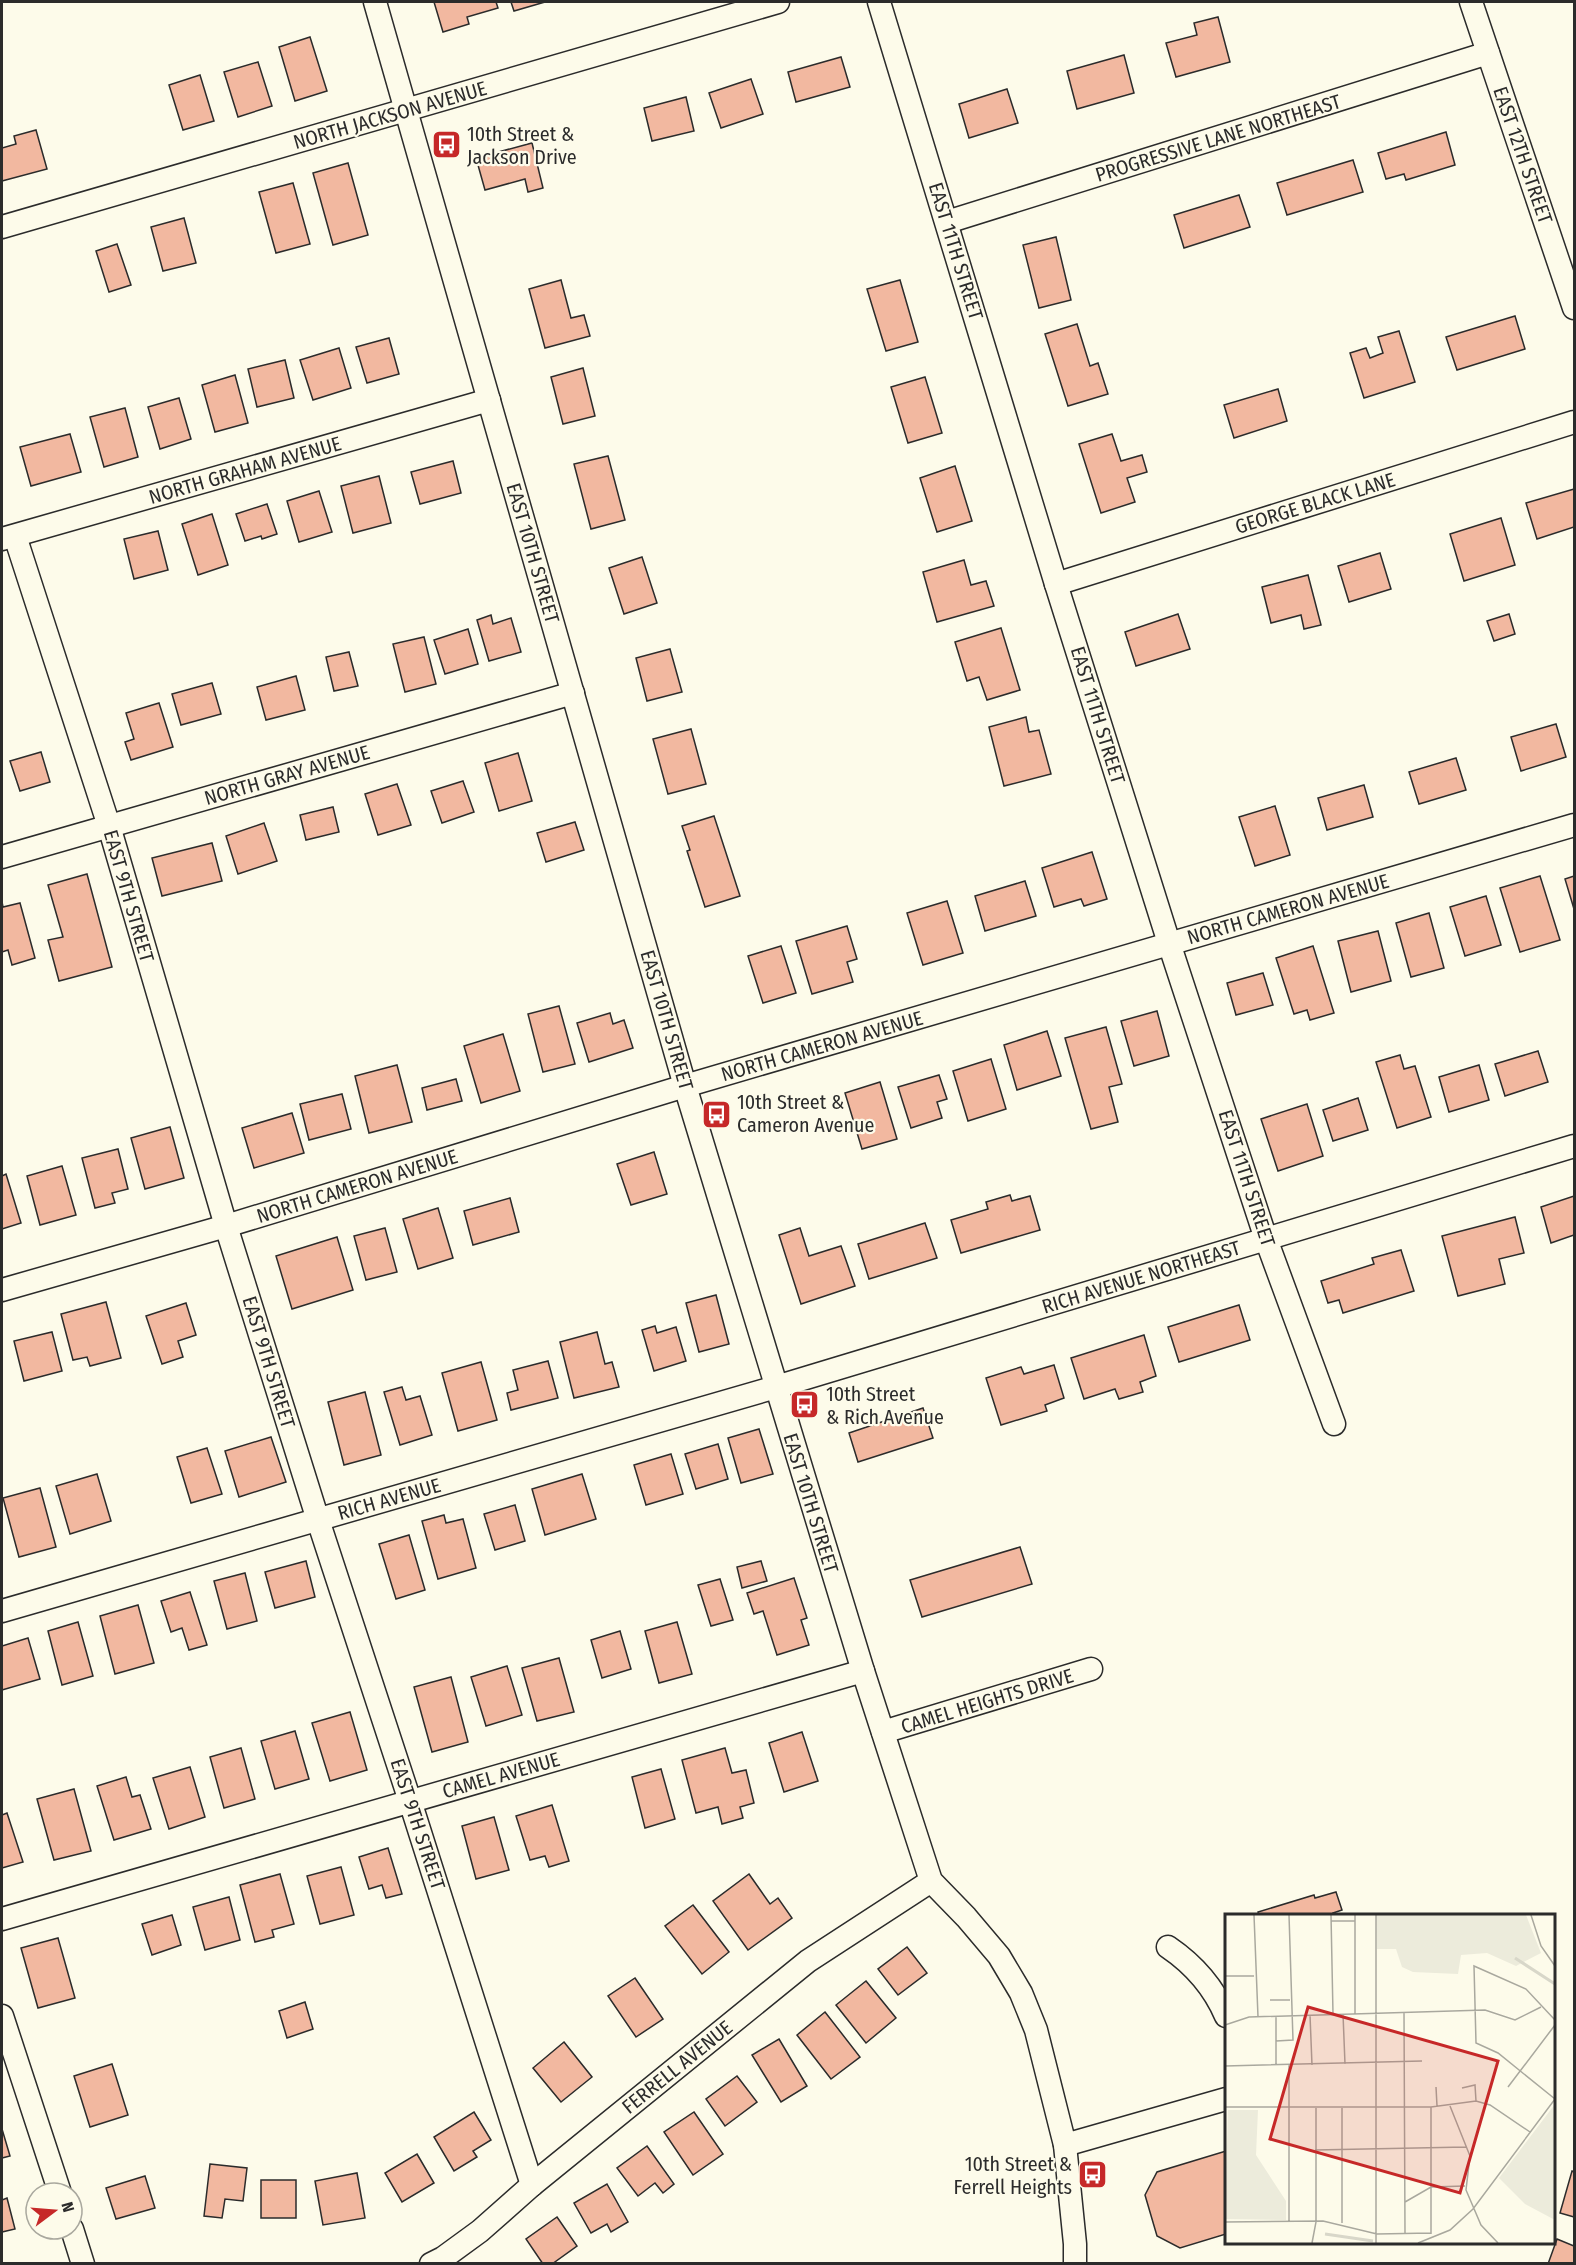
<svg xmlns="http://www.w3.org/2000/svg" width="1576" height="2265" viewBox="0 0 1576 2265" font-family="'Fira Sans Condensed',sans-serif">
<rect width="100%" height="100%" fill="#fdfbea"/>
<!-- building -->
<g fill="#f2b8a0" stroke="#2b2b2b" stroke-width="1.5">
<path d="M434 2H496L498 8 467 17 469 24 443 32Z"/>
<path d="M511 2H545L514 11Z"/>
<path d="M1218 17 1230 62 1176 77 1166 43 1197 35 1194 23Z"/>
<path d="M310 37 327 91 295 101 279 47Z"/>
<path d="M1124 55 1134 93 1077 109 1067 71Z"/>
<path d="M841 57 850 87 796 102 788 72Z"/>
<path d="M258 62 272 106 238 117 224 72Z"/>
<path d="M200 75 214 121 183 130 169 85Z"/>
<path d="M751 79 763 114 721 128 709 93Z"/>
<path d="M1007 89 1018 123 969 138 959 104Z"/>
<path d="M686 97 694 131 652 141 644 108Z"/>
<path d="M36 130 47 169 2 181V148L16 144 14 136Z"/>
<path d="M1446 132 1455 165 1406 180 1404 174 1386 179 1378 153Z"/>
<path d="M532 143 543 188 528 192 525 179 485 190 476 158Z"/>
<path d="M1353 160 1363 192 1287 215 1277 183Z"/>
<path d="M348 163 368 235 333 245 313 173Z"/>
<path d="M293 183 310 244 276 253 259 192Z"/>
<path d="M1239 195 1250 227 1184 248 1174 215Z"/>
<path d="M184 218 196 263 163 271 151 227Z"/>
<path d="M1056 237 1071 300 1039 308 1023 245Z"/>
<path d="M117 244 131 285 109 292 96 251Z"/>
<path d="M561 280 571 318 584 315 590 336 545 348 529 289Z"/>
<path d="M900 280 918 342 886 351 867 289Z"/>
<path d="M1515 316 1525 349 1457 370 1446 337Z"/>
<path d="M1077 324 1090 366 1098 363 1108 394 1068 406 1045 334Z"/>
<path d="M1399 331 1415 382 1364 398 1350 353 1366 348 1370 358 1383 353 1378 337Z"/>
<path d="M389 338 399 374 367 383 356 347Z"/>
<path d="M339 348 351 388 313 400 300 360Z"/>
<path d="M285 360 294 398 257 407 248 369Z"/>
<path d="M583 368 595 416 563 424 551 377Z"/>
<path d="M235 375 248 423 215 432 202 385Z"/>
<path d="M925 377 942 433 908 443 891 387Z"/>
<path d="M1278 389 1287 421 1234 438 1224 405Z"/>
<path d="M179 398 191 439 160 449 148 407Z"/>
<path d="M125 408 138 457 104 467 90 417Z"/>
<path d="M70 434 81 472 31 486 20 447Z"/>
<path d="M1112 434 1121 461 1142 455 1147 472 1127 478 1135 502 1101 513 1079 444Z"/>
<path d="M608 456 625 520 591 529 574 464Z"/>
<path d="M453 461 461 493 420 504 411 472Z"/>
<path d="M955 466 972 521 937 532 920 478Z"/>
<path d="M379 476 391 523 353 533 341 486Z"/>
<path d="M1574 489V527L1537 539 1526 503Z"/>
<path d="M319 491 332 532 299 542 287 501Z"/>
<path d="M267 504 277 534 262 539 261 536 245 541 236 514Z"/>
<path d="M212 514 228 565 198 575 182 524Z"/>
<path d="M1501 518 1515 565 1464 581 1450 534Z"/>
<path d="M158 531 168 570 134 579 124 539Z"/>
<path d="M1380 553 1391 589 1349 602 1338 566Z"/>
<path d="M642 557 657 603 624 614 609 568Z"/>
<path d="M964 560 971 585 986 581 994 606 937 622 923 572Z"/>
<path d="M1308 575 1321 625 1304 629 1301 615 1271 623 1262 587Z"/>
<path d="M1178 614 1190 649 1136 666 1125 632Z"/>
<path d="M1509 614 1515 634 1494 641 1487 621Z"/>
<path d="M491 615 493 624 511 618 521 652 489 661 477 620Z"/>
<path d="M1001 628 1020 690 987 700 979 677 967 681 955 642Z"/>
<path d="M468 629 478 664 445 674 434 640Z"/>
<path d="M424 637 436 684 405 692 393 644Z"/>
<path d="M670 649 682 692 647 701 636 658Z"/>
<path d="M349 652 358 686 334 691 326 657Z"/>
<path d="M296 676 305 710 266 720 257 687Z"/>
<path d="M212 683 221 714 181 725 172 694Z"/>
<path d="M159 703 173 747 131 760 125 742 134 739 126 713Z"/>
<path d="M1026 717 1029 732 1039 730 1051 774 1004 786 989 727Z"/>
<path d="M1556 724 1566 757 1521 771 1511 737Z"/>
<path d="M691 729 706 784 668 794 653 739Z"/>
<path d="M41 752 50 782 20 791 10 761Z"/>
<path d="M518 753 532 801 499 811 485 763Z"/>
<path d="M1456 758 1466 790 1419 804 1409 772Z"/>
<path d="M463 781 474 812 442 823 431 791Z"/>
<path d="M397 784 411 825 378 835 365 794Z"/>
<path d="M1364 785 1373 817 1327 830 1318 798Z"/>
<path d="M1275 806 1290 855 1255 866 1239 817Z"/>
<path d="M333 807 339 832 306 840 300 815Z"/>
<path d="M714 816 740 896 705 907 687 851 690 850 682 826Z"/>
<path d="M575 822 584 850 546 862 537 833Z"/>
<path d="M264 823 277 861 238 874 226 836Z"/>
<path d="M212 843 222 881 162 896 152 858Z"/>
<path d="M1092 852 1107 899 1084 906 1081 899 1054 907 1042 868Z"/>
<path d="M87 874 112 967 59 981 48 940 63 937 48 885Z"/>
<path d="M1540 876 1560 940 1520 952 1500 888Z"/>
<path d="M1574 876V909L1565 879Z"/>
<path d="M1025 881 1036 916 985 931 975 896Z"/>
<path d="M1486 896 1501 945 1465 956 1450 907Z"/>
<path d="M947 901 963 953 923 965 907 913Z"/>
<path d="M2 902 3 907 20 903 35 958 12 965 8 950 2 952Z"/>
<path d="M1429 913 1444 968 1411 977 1396 923Z"/>
<path d="M847 926 857 959 847 962 853 982 812 994 796 941Z"/>
<path d="M1378 931 1391 981 1351 992 1338 941Z"/>
<path d="M781 946 796 993 763 1003 748 956Z"/>
<path d="M1313 946 1334 1013 1310 1020 1307 1010 1294 1014 1276 958Z"/>
<path d="M1263 973 1273 1005 1236 1015 1227 983Z"/>
<path d="M559 1006 575 1064 543 1072 528 1014Z"/>
<path d="M1157 1011 1169 1056 1134 1066 1121 1021Z"/>
<path d="M610 1013 613 1024 624 1020 633 1048 589 1062 577 1023Z"/>
<path d="M1106 1027 1122 1084 1109 1087 1118 1122 1091 1129 1065 1038Z"/>
<path d="M1047 1031 1061 1076 1017 1090 1004 1045Z"/>
<path d="M503 1034 520 1091 481 1103 464 1046Z"/>
<path d="M1538 1051 1548 1082 1505 1096 1495 1064Z"/>
<path d="M1400 1055 1404 1069 1415 1066 1431 1117 1397 1128 1376 1062Z"/>
<path d="M991 1059 1006 1109 968 1121 953 1071Z"/>
<path d="M397 1065 412 1122 369 1133 355 1076Z"/>
<path d="M1479 1065 1489 1100 1449 1112 1439 1077Z"/>
<path d="M939 1075 947 1099 937 1102 942 1118 911 1128 898 1087Z"/>
<path d="M456 1079 462 1101 427 1110 422 1088Z"/>
<path d="M880 1082 897 1139 862 1149 845 1093Z"/>
<path d="M342 1094 351 1129 309 1140 300 1104Z"/>
<path d="M1358 1098 1368 1130 1333 1141 1323 1110Z"/>
<path d="M1307 1104 1323 1156 1278 1171 1261 1119Z"/>
<path d="M292 1113 304 1153 254 1168 242 1128Z"/>
<path d="M170 1127 184 1178 145 1189 131 1138Z"/>
<path d="M118 1149 128 1189 112 1193 115 1203 95 1208 82 1158Z"/>
<path d="M654 1152 667 1194 631 1205 617 1164Z"/>
<path d="M62 1166 76 1215 40 1225 27 1176Z"/>
<path d="M6 1174 21 1223 2 1229V1176Z"/>
<path d="M1010 1195 1012 1201 1030 1196 1040 1230 961 1253 951 1220 988 1209 986 1202Z"/>
<path d="M1574 1196V1235L1551 1243 1541 1207Z"/>
<path d="M510 1198 519 1232 473 1245 464 1211Z"/>
<path d="M438 1208 453 1258 418 1269 403 1219Z"/>
<path d="M1515 1217 1524 1253 1499 1259 1505 1284 1458 1296 1442 1236Z"/>
<path d="M925 1223 937 1258 869 1279 858 1244Z"/>
<path d="M385 1228 397 1272 366 1280 354 1236Z"/>
<path d="M800 1228 809 1256 841 1246 855 1286 801 1304 779 1235Z"/>
<path d="M337 1237 353 1290 292 1309 276 1256Z"/>
<path d="M1401 1250 1414 1291 1343 1313 1339 1300 1328 1303 1321 1281 1374 1264 1372 1258Z"/>
<path d="M716 1295 729 1344 699 1352 686 1303Z"/>
<path d="M106 1302 121 1358 90 1366 87 1357 73 1360 61 1314Z"/>
<path d="M186 1303 196 1335 178 1341 183 1357 162 1364 146 1316Z"/>
<path d="M1239 1305 1250 1340 1179 1362 1168 1327Z"/>
<path d="M655 1326 657 1333 676 1327 686 1361 654 1371 642 1330Z"/>
<path d="M52 1332 62 1371 24 1381 14 1341Z"/>
<path d="M597 1332 605 1364 612 1362 619 1387 574 1398 560 1342Z"/>
<path d="M1144 1335 1156 1376 1140 1382 1143 1392 1119 1399 1115 1389 1084 1399 1071 1358Z"/>
<path d="M548 1361 558 1398 511 1410 507 1393 518 1390 513 1370Z"/>
<path d="M481 1362 497 1420 458 1431 442 1373Z"/>
<path d="M1054 1365 1064 1398 1045 1405 1047 1411 1001 1425 986 1378 1021 1367 1024 1374Z"/>
<path d="M402 1387 406 1400 420 1396 432 1435 400 1445 384 1392Z"/>
<path d="M365 1392 381 1455 344 1465 328 1402Z"/>
<path d="M923 1408 933 1438 858 1462 849 1433Z"/>
<path d="M759 1429 773 1474 741 1483 728 1438Z"/>
<path d="M271 1437 286 1482 239 1497 225 1451Z"/>
<path d="M718 1444 728 1479 696 1489 685 1454Z"/>
<path d="M207 1448 222 1494 191 1503 177 1457Z"/>
<path d="M671 1454 683 1494 646 1505 634 1465Z"/>
<path d="M97 1474 111 1521 70 1534 56 1486Z"/>
<path d="M582 1474 596 1519 545 1535 532 1489Z"/>
<path d="M40 1488 56 1547 19 1557 3 1498Z"/>
<path d="M515 1505 525 1541 495 1550 484 1514Z"/>
<path d="M444 1515 446 1523 463 1519 476 1568 438 1579 422 1521Z"/>
<path d="M409 1535 425 1590 396 1599 379 1544Z"/>
<path d="M1020 1547 1032 1584 922 1617 910 1580Z"/>
<path d="M306 1561 315 1597 275 1608 265 1572Z"/>
<path d="M761 1561 767 1581 742 1588 737 1567Z"/>
<path d="M245 1573 257 1621 227 1629 214 1581Z"/>
<path d="M794 1578 807 1618 801 1620 809 1645 777 1655 763 1611 754 1614 747 1593Z"/>
<path d="M720 1579 733 1620 711 1626 698 1585Z"/>
<path d="M190 1592 207 1645 189 1650 182 1628 171 1632 161 1601Z"/>
<path d="M138 1605 154 1663 115 1674 100 1616Z"/>
<path d="M78 1622 93 1676 62 1685 48 1631Z"/>
<path d="M677 1622 692 1674 659 1683 645 1631Z"/>
<path d="M620 1631 631 1669 602 1678 591 1640Z"/>
<path d="M28 1638 40 1679 2 1690V1646Z"/>
<path d="M559 1658 574 1712 537 1721 522 1668Z"/>
<path d="M507 1666 522 1715 486 1726 471 1677Z"/>
<path d="M451 1677 468 1742 432 1752 414 1687Z"/>
<path d="M350 1712 367 1770 330 1781 312 1723Z"/>
<path d="M295 1731 309 1779 275 1789 261 1741Z"/>
<path d="M802 1732 818 1781 784 1792 769 1743Z"/>
<path d="M241 1748 255 1799 224 1808 210 1757Z"/>
<path d="M725 1748 732 1773 746 1770 754 1803 740 1807 743 1818 722 1824 718 1807 696 1813 682 1760Z"/>
<path d="M190 1767 205 1817 169 1829 153 1778Z"/>
<path d="M661 1769 675 1819 645 1828 632 1777Z"/>
<path d="M126 1777 132 1797 140 1795 151 1829 114 1840 97 1786Z"/>
<path d="M74 1789 91 1851 54 1860 37 1799Z"/>
<path d="M552 1805 569 1861 549 1867 545 1856 530 1860 516 1816Z"/>
<path d="M7 1813 23 1862 2 1868V1815Z"/>
<path d="M494 1817 509 1870 476 1879 462 1826Z"/>
<path d="M388 1848 402 1894 386 1898 382 1885 369 1889 359 1857Z"/>
<path d="M341 1867 354 1915 320 1924 307 1876Z"/>
<path d="M280 1874 294 1924 272 1930 274 1937 255 1942 240 1885Z"/>
<path d="M749 1874 770 1904 778 1898 792 1918 748 1950 713 1901Z"/>
<path d="M1336 1892 1342 1910 1333 1913 1334 1916H1259L1258 1912 1314 1895 1315 1898Z"/>
<path d="M229 1897 240 1940 205 1950 193 1907Z"/>
<path d="M693 1905 729 1952 702 1974 665 1926Z"/>
<path d="M172 1915 181 1945 152 1955 142 1924Z"/>
<path d="M58 1938 75 1998 38 2008 21 1948Z"/>
<path d="M907 1947 927 1973 898 1995 878 1969Z"/>
<path d="M635 1978 663 2019 636 2037 608 1996Z"/>
<path d="M866 1981 896 2018 866 2043 836 2005Z"/>
<path d="M305 2002 313 2029 287 2038 279 2011Z"/>
<path d="M825 2012 860 2057 831 2079 797 2035Z"/>
<path d="M779 2039 807 2086 781 2102 752 2055Z"/>
<path d="M564 2042 592 2077 561 2102 533 2068Z"/>
<path d="M112 2064 128 2115 90 2127 74 2076Z"/>
<path d="M737 2076 757 2102 725 2126 706 2099Z"/>
<path d="M474 2112 491 2140 473 2151 477 2157 454 2171 434 2137Z"/>
<path d="M694 2112 723 2154 693 2175 664 2132Z"/>
<path d="M2 2129 10 2156 2 2158Z"/>
<path d="M647 2146 674 2184 663 2193 655 2183 638 2196 617 2168Z"/>
<path d="M1226 2151V2234L1180 2248 1157 2236 1145 2195 1157 2172Z"/>
<path d="M417 2154 434 2183 402 2202 385 2173Z"/>
<path d="M210 2164 247 2168 243 2201 225 2199 222 2218 204 2216Z"/>
<path d="M1572 2171 1574 2172V2217L1560 2213Z"/>
<path d="M357 2173 365 2218 323 2225 315 2181Z"/>
<path d="M145 2176 155 2208 116 2219 106 2188Z"/>
<rect x="261" y="2180" width="35" height="38"/>
<path d="M607 2184 628 2222 611 2232 607 2224 591 2233 574 2203Z"/>
<path d="M7 2198 15 2229 2 2232V2200Z"/>
<path d="M557 2217 577 2246 552 2264H543L526 2239Z"/>
<path d="M1557 2239 1574 2246V2264H1548Z"/>
</g>
<g fill="none" stroke-linecap="round" stroke-linejoin="round">
<defs>
<g id="minor">
<path d="M375 2 685 1086 863 1671 931 1881 966 1917 999 1956 1021 1993 1036 2030 1065 2145 1075 2244V2264"/>
<path d="M879 2 1056 584 1169 943 1266 1239 1334 1424"/>
<path d="M1471 2 1574 308"/>
<path d="M947 222 1488 53"/>
<path d="M2 227 778 2"/>
<path d="M15 536 109 826 226 1226 318 1520 410 1801 532 2185"/>
<path d="M2 539 489 400"/>
<path d="M1056 584 1574 422"/>
<path d="M2 857 573 693"/>
<path d="M2 1290 226 1226 685 1086 1574 825"/>
<path d="M2 1611 776 1387 1574 1146"/>
<path d="M883 1732 1091 1669"/>
<path d="M2 1919 863 1671"/>
<path d="M1168 1947C1193 1964 1214 1988 1226 2016"/>
<path d="M2 2016 60 2193"/>
<path d="M1065 2145 1226 2099"/>
<path d="M72 2229 83 2264"/>
<path d="M431 2264 443 2258 480 2231 532 2185 808 1961 931 1881"/>
</g>
</defs>
<!-- minor casing -->
<use href="#minor" stroke="#2b2b2b" stroke-width="25"/>
<!-- minor -->
<use href="#minor" stroke="#fdfbea" stroke-width="22"/>
</g>
<!-- icons -->
<defs>
<symbol id="bus-square" viewBox="-11 -11 22 22"><rect x="-9" y="-9" width="18" height="18" rx="4" fill="#c62828" stroke="#fdfbea"/><path d="M-5-6H5V4H4V6H2V4H-2V6H-4V4H-5ZM-3.5-4V0h7V-4ZM-3.5 1.2v1.5H-2V1.2ZM2 1.2v1.5H3.5V1.2Z" fill="#fff"/></symbol>
</defs>
<g fill-rule="evenodd">
<use href="#bus-square" x="430" y="128" width="33" height="33"/>
<use href="#bus-square" x="700" y="1098" width="33" height="33"/>
<use href="#bus-square" x="788" y="1388" width="33" height="33"/>
<use href="#bus-square" x="1076" y="2158" width="33" height="33"/>
</g>
<g text-anchor="middle" dominant-baseline="central" stroke-width="4.5" stroke-linejoin="round" paint-order="stroke">
<!-- street labels -->
<g font-size="20" fill="#2b2b2b" stroke="#fdfbea">
<text transform="translate(390 115) rotate(-16)">NORTH JACKSON AVENUE</text>
<text transform="translate(1218 138) rotate(-17)">PROGRESSIVE LANE NORTHEAST</text>
<text transform="translate(1523 155) rotate(71)">EAST 12TH STREET</text>
<text transform="translate(956 251) rotate(73)">EAST 11TH STREET</text>
<text transform="translate(245 470) rotate(-16)">NORTH GRAHAM AVENUE</text>
<text transform="translate(1315 503) rotate(-17)">GEORGE BLACK LANE</text>
<text transform="translate(533 553) rotate(74)">EAST 10TH STREET</text>
<text transform="translate(1098 715) rotate(73)">EAST 11TH STREET</text>
<text transform="translate(287 775) rotate(-16)">NORTH GRAY AVENUE</text>
<text transform="translate(129 896) rotate(74)">EAST 9TH STREET</text>
<text transform="translate(1288 909) rotate(-16)">NORTH CAMERON AVENUE</text>
<text transform="translate(667 1020) rotate(74)">EAST 10TH STREET</text>
<text transform="translate(822 1046) rotate(-16)">NORTH CAMERON AVENUE</text>
<text transform="translate(1247 1178) rotate(72)">EAST 11TH STREET</text>
<text transform="translate(357 1186) rotate(-17)">NORTH CAMERON AVENUE</text>
<text transform="translate(1141 1277) rotate(-17)">RICH AVENUE NORTHEAST</text>
<text transform="translate(269 1362) rotate(73)">EAST 9TH STREET</text>
<text transform="translate(389 1499) rotate(-16)">RICH AVENUE</text>
<text transform="translate(811 1503) rotate(73)">EAST 10TH STREET</text>
<text transform="translate(987 1701) rotate(-17)">CAMEL HEIGHTS DRIVE</text>
<text transform="translate(501 1775) rotate(-16)">CAMEL AVENUE</text>
<text transform="translate(418 1824) rotate(72)">EAST 9TH STREET</text>
<text transform="translate(677 2067) rotate(-39)">FERRELL AVENUE</text>
</g>
<!-- poi labels -->
<g font-size="20" fill="#2b2b2b" stroke="#fdfbea" text-anchor="start">
<text x="467" y="134">10th Street &amp;<tspan x="467" dy="23">Jackson Drive</tspan></text>
<text x="737" y="1102">10th Street &amp;<tspan x="737" dy="23">Cameron Avenue</tspan></text>
<text x="826" y="1394">10th Street<tspan x="826" dy="23">&amp; Rich Avenue</tspan></text>
<text x="1072" y="2164" text-anchor="end">10th Street &amp;<tspan x="1072" dy="23">Ferrell Heights</tspan></text>
</g>
</g>
<!-- overview -->
<g transform="translate(1225 1914)">
<rect width="330" height="330" fill="#fdfbea"/>
<path d="M151 1H301L316 39 291 52 262 39 236 41 233 60 188 58 177 53 171 35H152ZM330 190V306L300 290 274 264ZM3 196H33L31 241 61 287V306L0 305Z" fill="#ecebdb"/>
<path fill="none" stroke="#d8d7c9" stroke-width="3" d="M290 44 330 70M100 320 148 327"/>
<path fill="none" stroke="#a9a89e" stroke-width="1.5" d="M29 1 33 103M106 1 108 100M151 1V329M306 1 316 32 330 52M106 7H130M0 12V62M1 62H29M45 86H65M179 98 180 320M118 100 120 150M130 100V1M85 101 87 151M330 106 301 75 249 52 251 129 273 139 330 185M0 111 24 103 260 96 290 106 316 93M51 127 68 126 64 1M51 151V103M64 151V308M0 152 197 147M211 173 212 192M283 173 330 111M237 174 250 171 251 187M225 192 245 242 241 276 256 311 273 329M0 193H206L251 187 265 191 305 218M206 193V320M90 236 241 233M180 288 206 273 240 272M0 308 98 307 152 320 206 319M117 309V194M87 329 91 308V194M193 329 225 316 248 295 330 185"/>
<path fill="#c62828" fill-opacity="0.15" stroke="#c62828" stroke-width="3" d="M83 93 273 147 235 279 45 225Z"/>
<rect width="330" height="330" fill="none" stroke="#2b2b2b" stroke-width="3"/>
</g>
<!-- border -->
<rect width="1576" height="2265" fill="none" stroke="#2b2b2b" stroke-width="6"/>
<!-- north arrow -->
<g transform="translate(54 2211) rotate(74)"><circle r="28" fill="#fdfbea" stroke="#a9a89e" stroke-width="1.5"/>
<path d="M0-4.5L10 22L0 15L-10 22Z" fill="#c62828"/>
<text y="-9" font-size="16" font-weight="bold" text-anchor="middle" fill="#2b2b2b">N</text>
</g>
</svg>
